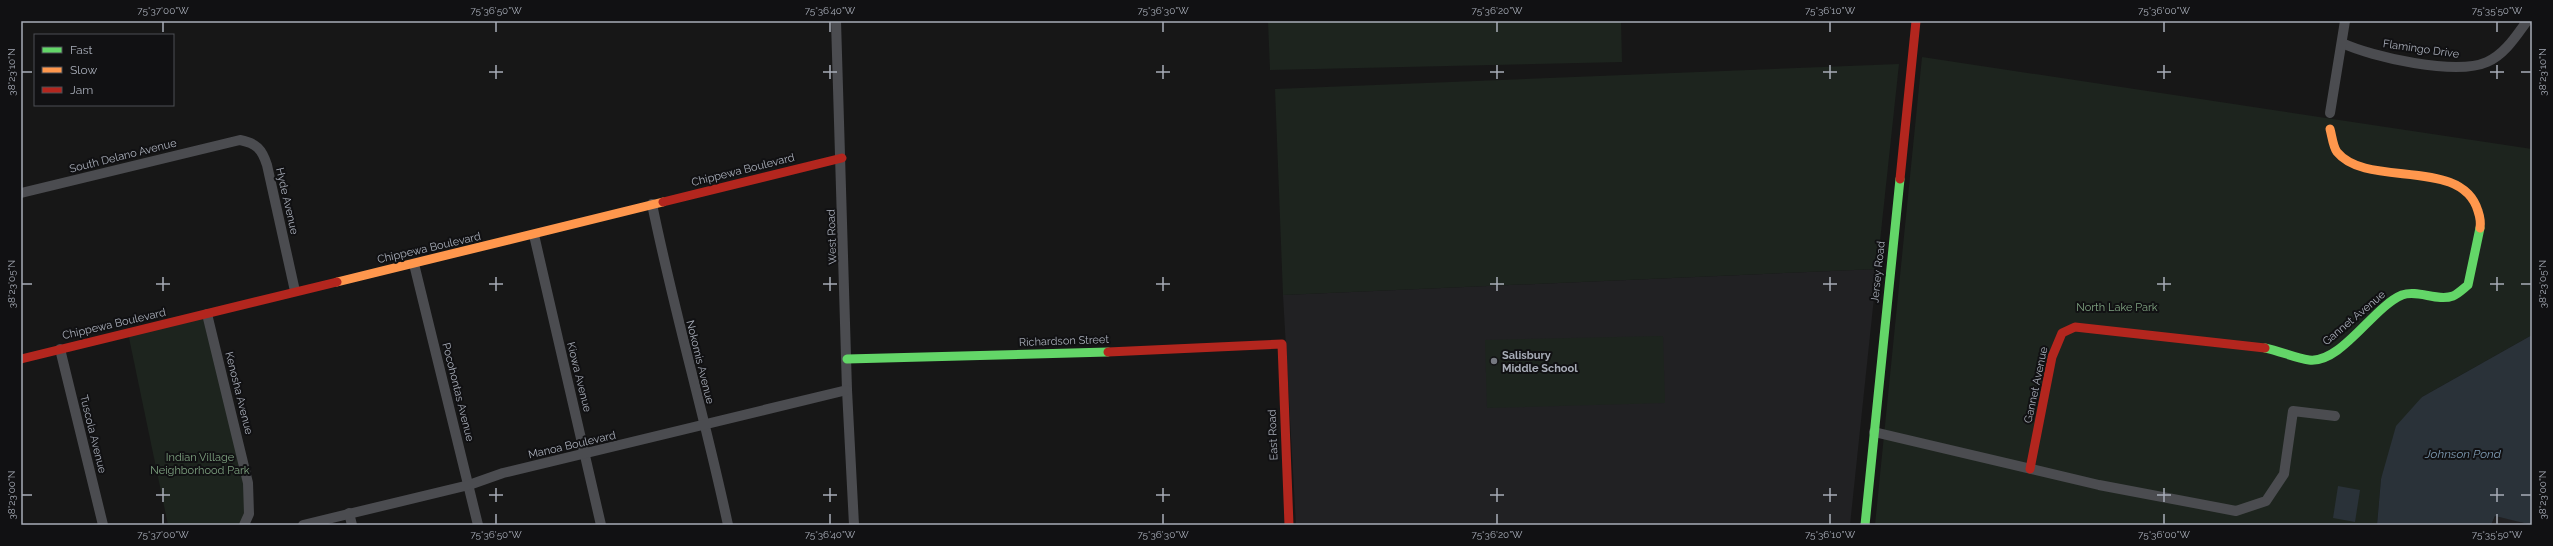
<svg xmlns="http://www.w3.org/2000/svg" width="2553" height="546" viewBox="0 0 2553 546" font-family="Raleway,sans-serif">
<rect width="100%" height="100%" fill="#171717"/>
<!-- built -->
<g fill="#212123">
<path d="M1877 269 1850 525H1296L1283 295Z"/>
<path d="M2495 516 2518 521 2528 525H2491Z"/>
</g>
<!-- green -->
<g fill="#1d241e">
<path d="M1268 21H1621L1622 62 1270 70Z"/>
<path d="M1922 57 2532 149V335L2422 397 2381 479 2377 525H1875Z"/>
<path d="M1899 64 1877 269 1283 295 1275 89Z"/>
<path d="M207 314 249 499 244 525H168L128 333Z"/>
<path d="M1663 336 1665 403 1487 408 1485 340Z"/>
</g>
<!-- water -->
<g fill="#2a3239">
<path d="M2532 335V525L2495 516 2491 525H2377L2381 479 2396 426 2422 397Z"/>
<path d="M2338 486 2360 490 2355 522 2333 518Z"/>
</g>
<g fill="none" stroke-linecap="round" stroke-linejoin="round">
<!-- street -->
<g stroke="#4b4c50" stroke-width="10">
<path d="M836 21 847 390 854 525"/>
<path d="M2342 43C2372 57 2456 76 2487 62 2505 54 2516 36 2527 21"/>
<path d="M2330 113 2345 21"/>
<path d="M21 193 240 140C256 143 262 149 267 165L295 291"/>
<path d="M652 204C674 312 705 417 728 525"/>
<path d="M534 235 601 525"/>
<path d="M414 264 478 525"/>
<path d="M207 314 248 483 249 514 244 525"/>
<path d="M60 349 103 525"/>
<path d="M1874 432 2099 485 2236 511 2266 501 2284 474 2293 411 2335 416"/>
<path d="M349 513 352 525"/>
<path d="M303 525 469 485 503 473 847 390"/>
</g>
<!-- fast -->
<g stroke="#63d668" stroke-width="9">
<path d="M2265 348C2280 351 2295 358 2309 360 2341 364 2373 307 2402 295 2418 289 2437 302 2453 296 2458 294 2464 288 2468 285L2480 228"/>
<path d="M847 359 1108 352"/>
<path d="M1865 525 1900 179"/>
</g>
<!-- slow -->
<g stroke="#ff974d" stroke-width="9">
<path d="M2330 129C2332 136 2333 147 2337 152 2367 189 2462 156 2478 211 2480 217 2481 222 2480 228"/>
<path d="M337 282 663 202"/>
</g>
<!-- jam -->
<g stroke="#b3261e" stroke-width="9">
<path d="M1900 179 1916 21"/>
<path d="M663 202 842 158"/>
<path d="M1108 352 1282 344 1289 525"/>
<path d="M21 359 337 282"/>
<path d="M2030 469 2052 357 2062 333 2075 327 2265 348"/>
</g>
</g>
<!-- ticks -->
<path fill="none" stroke="#a8adb8" stroke-width="1.5" d="M163 22V32M496 22V32M830 22V32M1163 22V32M1497 22V32M1830 22V32M2164 22V32M2497 22V32M496 65V79M830 65V79M1163 65V79M1497 65V79M1830 65V79M2164 65V79M2497 65V79M22 72H32M489 72H503M823 72H837M1156 72H1170M1490 72H1504M1823 72H1837M2157 72H2171M2490 72H2504M2521 72H2531M163 277V291M496 277V291M830 277V291M1163 277V291M1497 277V291M1830 277V291M2164 277V291M2497 277V291M22 284H32M156 284H170M489 284H503M823 284H837M1156 284H1170M1490 284H1504M1823 284H1837M2157 284H2171M2490 284H2504M2521 284H2531M163 488V502M496 488V502M830 488V502M1163 488V502M1497 488V502M1830 488V502M2164 488V502M2497 488V502M22 495H32M156 495H170M489 495H503M823 495H837M1156 495H1170M1490 495H1504M1823 495H1837M2157 495H2171M2490 495H2504M2521 495H2531M163 514V524M496 514V524M830 514V524M1163 514V524M1497 514V524M1830 514V524M2164 514V524M2497 514V524"/>
<!-- markers -->
<circle fill="#757880" stroke="#111113" stroke-width="1.5" cx="1494" cy="361" r="4"/>
<g text-anchor="middle" dominant-baseline="central" stroke-width="4" stroke-linejoin="round" paint-order="stroke">
<!-- street labels -->
<g font-size="11" fill="#a8adb8" stroke="#111113">
<text transform="translate(2421 49) rotate(8)">Flamingo Drive</text>
<text transform="translate(123 156) rotate(-14)">South Delano Avenue</text>
<text transform="translate(743 170) rotate(-14)">Chippewa Boulevard</text>
<text transform="translate(287 201) rotate(77)">Hyde Avenue</text>
<text transform="translate(832 237) rotate(-92)">West Road</text>
<text transform="translate(429 248) rotate(-13)">Chippewa Boulevard</text>
<text transform="translate(1878 272) rotate(-84)">Jersey Road</text>
<text transform="translate(2354 318) rotate(-40)">Gannet Avenue</text>
<text transform="translate(114 324) rotate(-13)">Chippewa Boulevard</text>
<text transform="translate(1064 341) rotate(-2)">Richardson Street</text>
<text transform="translate(700 362) rotate(76)">Nokomis Avenue</text>
<text transform="translate(579 377) rotate(76)">Kiowa Avenue</text>
<text transform="translate(2036 385) rotate(-78)">Gannet Avenue</text>
<text transform="translate(458 392) rotate(76)">Pocohontas Avenue</text>
<text transform="translate(239 393) rotate(76)">Kenosha Avenue</text>
<text transform="translate(93 434) rotate(76)">Tuscola Avenue</text>
<text transform="translate(1273 435) rotate(-92)">East Road</text>
<text transform="translate(572 445) rotate(-13)">Manoa Boulevard</text>
</g>
<!-- park labels -->
<g font-size="11" fill="#7fa381" stroke="#111113">
<text x="2117" y="307">North Lake Park</text>
<text x="200" y="457">Indian Village<tspan x="200" dy="13">Neighborhood Park</tspan></text>
</g>
<!-- poi labels -->
<g font-size="11" font-weight="bold" fill="#a8adb8" stroke="#111113" text-anchor="start">
<text x="1502" y="355">Salisbury<tspan x="1502" dy="13">Middle School</tspan></text>
</g>
<!-- water labels -->
<g font-size="12" font-style="italic" fill="#7f9bb3" stroke="#111113">
<text x="2463" y="454">Johnson Pond</text>
</g>
</g>
<!-- border -->
<rect width="2553" height="546" fill="none" stroke="#111113" stroke-width="44"/>
<!-- legend -->
<rect x="34" y="34" width="140" height="72" fill="#111113" stroke="#4d4f55"/>
<rect x="42" y="47" width="20" height="6" fill="#63d668" stroke="#4d4f55"/>
<text x="70" y="54" font-size="12" fill="#a8adb8">Fast</text>
<rect x="42" y="67" width="20" height="6" fill="#ff974d" stroke="#4d4f55"/>
<text x="70" y="74" font-size="12" fill="#a8adb8">Slow</text>
<rect x="42" y="87" width="20" height="6" fill="#b3261e" stroke="#4d4f55"/>
<text x="70" y="94" font-size="12" fill="#a8adb8">Jam</text>
<rect x="22" y="22" width="2509" height="502" fill="none" stroke="#a8adb8" stroke-width="1.5"/>
<g font-size="10" text-anchor="middle" fill="#a8adb8">
<text x="163" y="14">75°37'00"W</text>
<text x="496" y="14">75°36'50"W</text>
<text x="830" y="14">75°36'40"W</text>
<text x="1163" y="14">75°36'30"W</text>
<text x="1497" y="14">75°36'20"W</text>
<text x="1830" y="14">75°36'10"W</text>
<text x="2164" y="14">75°36'00"W</text>
<text x="2497" y="14">75°35'50"W</text>
<text transform="translate(11 72) rotate(-90)" y="4">38°23'10"N</text>
<text transform="translate(2542 72) rotate(-90)" y="4">38°23'10"N</text>
<text transform="translate(11 284) rotate(-90)" y="4">38°23'05"N</text>
<text transform="translate(2542 284) rotate(-90)" y="4">38°23'05"N</text>
<text transform="translate(11 495) rotate(-90)" y="4">38°23'00"N</text>
<text transform="translate(2542 495) rotate(-90)" y="4">38°23'00"N</text>
<text x="163" y="538">75°37'00"W</text>
<text x="496" y="538">75°36'50"W</text>
<text x="830" y="538">75°36'40"W</text>
<text x="1163" y="538">75°36'30"W</text>
<text x="1497" y="538">75°36'20"W</text>
<text x="1830" y="538">75°36'10"W</text>
<text x="2164" y="538">75°36'00"W</text>
<text x="2497" y="538">75°35'50"W</text>
</g>
</svg>
